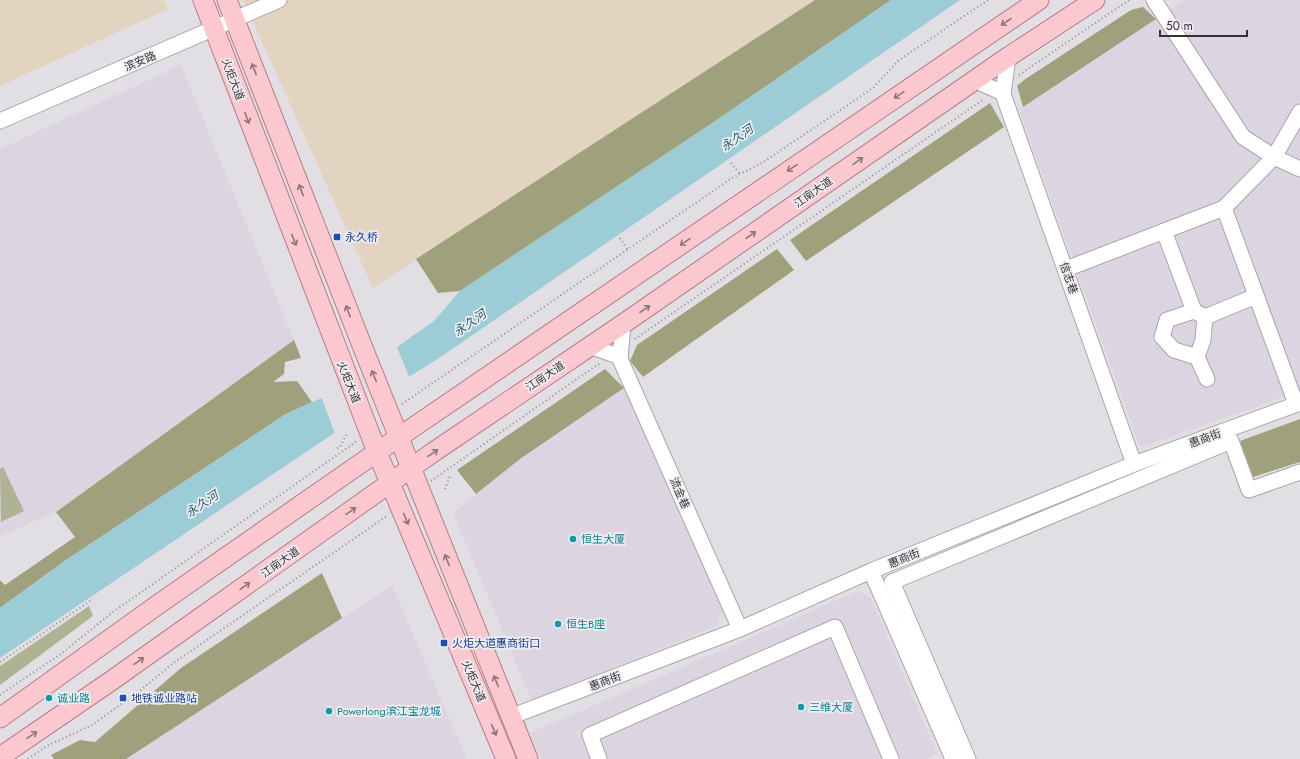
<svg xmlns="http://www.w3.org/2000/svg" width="1300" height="759" viewBox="0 0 1300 759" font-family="Jost,'Noto Sans SC',sans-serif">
<rect width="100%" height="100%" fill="#e2dfe4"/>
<!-- built -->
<g fill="#dcd5e1">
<path d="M1184 0H1300V391L1140 448 1019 110Z"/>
<path d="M181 65 294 340 56 512 0 536V149Z"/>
<path d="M624 388 723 609 717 626 532 701 453 513 520 459Z"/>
<path d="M392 585 467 759H126L342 618Z"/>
<path d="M858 591 871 598 937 754 926 759H541L530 733Z"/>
</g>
<!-- industrial -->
<g fill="#e3d4c2">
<path d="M0 0H164L168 9 0 86Z"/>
<path d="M243 0H815L373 288Z"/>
</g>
<!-- green -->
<g fill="#b0b294">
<path d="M3 467 24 511 1 522 0 469Z"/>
<path d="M89 606 93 616 0 685V666Z"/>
</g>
<!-- forest -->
<g fill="#9ea17c">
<path d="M815 0H891L714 122 460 291 438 293 416 259Z"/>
<path d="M1143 7 1156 19 1023 107 1017 86 1024 80 1131 10Z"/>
<path d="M990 103 1004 127 806 261 790 240Z"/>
<path d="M777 249 794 270 643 377 630 361 637 345Z"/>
<path d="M294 340 301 358 285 362 284 374 273 382 297 381 312 402 286 414 66 560 0 608V580L5 585 75 537 56 512Z"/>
<path d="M605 369 624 388 520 459 476 494 457 470Z"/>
<path d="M1300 419V462L1253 477 1240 441Z"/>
<path d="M322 573 342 618 126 759H54L51 755 80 740 95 742 181 668Z"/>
</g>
<!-- water -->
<path fill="#9cccd5" d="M891 0H960L442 356 401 382 346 425 0 658V608L66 560 286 414 312 402 335 393 387 354 434 321 460 291 714 122Z"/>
<!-- pier -->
<path fill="#e2dfe4" d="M396 345 410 379 335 434 321 396 334 391Z"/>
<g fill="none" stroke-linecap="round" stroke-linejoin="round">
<defs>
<g id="minor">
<path d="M1154 0 1243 137 1274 157 1300 169"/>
<path d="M1008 57 1003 94 1134 464"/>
<path d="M974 80 1003 93"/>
<path d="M0 121 279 0"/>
<path d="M1224 208 1296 404"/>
<path d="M1164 231 1194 311"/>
<path d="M1066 269 1224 208 1274 157 1300 112"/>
<path d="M1205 317 1194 311 1167 320 1162 337 1174 350 1197 357 1203 340 1205 317 1256 296"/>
<path d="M623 324 620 359 740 629"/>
<path d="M590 346 620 357"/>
<path d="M1197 357 1207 379"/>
<path d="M871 571 953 759"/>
<path d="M510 717 740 629 871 571 1134 464 1300 403"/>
<path d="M599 759 590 735 835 627 891 759"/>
<path d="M968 759 892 582 1231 441 1249 490 1300 472"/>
</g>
<g id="major">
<path d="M203 0 377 452 506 759"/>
<path d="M227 0 363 348 528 759"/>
<path d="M0 718 163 601 377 452 1039 0"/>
<path d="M0 757 111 681 435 451 623 324 1008 57 1095 0"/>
</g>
</defs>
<!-- minor casing -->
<use href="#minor" stroke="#a9a6ab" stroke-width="17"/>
<!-- major casing -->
<use href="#major" stroke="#b47c84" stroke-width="21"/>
<!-- path -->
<g stroke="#8f8c90" stroke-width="2" stroke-dasharray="1 3" stroke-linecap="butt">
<path d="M1019 75 1129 0"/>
<path d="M731 163 740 174"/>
<path d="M620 238 628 250"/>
<path d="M635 339 984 99"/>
<path d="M402 404 732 178 762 163 873 88 899 60 988 0"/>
<path d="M337 448 340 447 347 433"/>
<path d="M431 481 600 363"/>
<path d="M445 489 450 476"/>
<path d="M0 662 93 599"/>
<path d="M0 695 62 653 113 612 357 441"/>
<path d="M28 759 47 746 92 725 141 690 172 664 387 516"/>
</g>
<!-- minor -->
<use href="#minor" stroke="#fff" stroke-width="15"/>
<!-- major -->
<use href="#major" stroke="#fcc8cf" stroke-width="19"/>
</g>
<!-- one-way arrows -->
<defs><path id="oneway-shaft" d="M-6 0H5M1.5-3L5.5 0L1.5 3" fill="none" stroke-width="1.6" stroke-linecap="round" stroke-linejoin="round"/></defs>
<g stroke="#8d7579">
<use href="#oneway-shaft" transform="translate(1006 22) rotate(146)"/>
<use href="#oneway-shaft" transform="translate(254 69) rotate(-111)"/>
<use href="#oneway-shaft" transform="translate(899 95) rotate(146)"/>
<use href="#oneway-shaft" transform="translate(247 118) rotate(69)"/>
<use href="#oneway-shaft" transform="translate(858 161) rotate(-35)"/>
<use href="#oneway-shaft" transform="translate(792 168) rotate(146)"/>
<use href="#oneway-shaft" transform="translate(301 190) rotate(-111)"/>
<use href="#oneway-shaft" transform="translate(751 235) rotate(-35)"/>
<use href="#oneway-shaft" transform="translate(294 240) rotate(69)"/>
<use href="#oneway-shaft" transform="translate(685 242) rotate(146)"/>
<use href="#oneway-shaft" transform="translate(645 309) rotate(-35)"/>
<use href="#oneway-shaft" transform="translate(348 311) rotate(-111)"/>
<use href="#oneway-shaft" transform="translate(374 376) rotate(-112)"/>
<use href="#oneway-shaft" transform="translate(433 453) rotate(-35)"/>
<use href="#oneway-shaft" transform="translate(351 511) rotate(-35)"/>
<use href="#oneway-shaft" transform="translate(406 519) rotate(67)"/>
<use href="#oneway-shaft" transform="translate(447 560) rotate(-112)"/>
<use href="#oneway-shaft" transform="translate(245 586) rotate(-35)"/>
<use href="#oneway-shaft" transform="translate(139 661) rotate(-35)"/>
<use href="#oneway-shaft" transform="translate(496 681) rotate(-112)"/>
<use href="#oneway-shaft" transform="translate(494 730) rotate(67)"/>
<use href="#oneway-shaft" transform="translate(32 735) rotate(-34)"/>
</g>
<!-- markers -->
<g fill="#1a4fb4" stroke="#efecf1" stroke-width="1.5">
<rect x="333" y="233" width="8" height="8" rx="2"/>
<rect x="440" y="639" width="8" height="8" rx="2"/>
<rect x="119" y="694" width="8" height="8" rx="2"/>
</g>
<g fill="#0f9aa8" stroke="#efecf1" stroke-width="1.5">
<circle cx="573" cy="539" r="4"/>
<circle cx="558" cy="624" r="4"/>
<circle cx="49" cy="698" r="4"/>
<circle cx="801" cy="707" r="4"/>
<circle cx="329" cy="711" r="4"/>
</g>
<g text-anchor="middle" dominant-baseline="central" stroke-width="3.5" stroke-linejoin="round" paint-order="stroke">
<!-- street labels -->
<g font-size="11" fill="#333133" stroke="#efecf1">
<text transform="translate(140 61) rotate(-23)">滨安路</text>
<text transform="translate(233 79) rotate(69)">火炬大道</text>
<text transform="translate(813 192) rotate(-35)">江南大道</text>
<text transform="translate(1069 278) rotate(71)">信志巷</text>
<text transform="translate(545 376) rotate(-34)">江南大道</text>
<text transform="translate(349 382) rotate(68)">火炬大道</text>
<text transform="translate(1205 438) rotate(-20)">惠商街</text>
<text transform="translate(680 493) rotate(66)">流金巷</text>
<text transform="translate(904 558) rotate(-22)">惠商街</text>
<text transform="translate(280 562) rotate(-35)">江南大道</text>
<text transform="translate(474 681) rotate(67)">火炬大道</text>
<text transform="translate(605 681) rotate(-21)">惠商街</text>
</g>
<!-- transit labels -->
<g font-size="11" fill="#164399" stroke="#efecf1" text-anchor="start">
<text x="345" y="237">永久桥</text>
<text x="452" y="643">火炬大道惠商街口</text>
<text x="131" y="698">地铁诚业路站</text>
</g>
<!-- culture labels -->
<g font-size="11" fill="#0d838f" stroke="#efecf1" text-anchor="start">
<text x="581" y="539">恒生大厦</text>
<text x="566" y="624">恒生B座</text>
<text x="57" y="698">诚业路</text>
<text x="809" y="707">三维大厦</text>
<text x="337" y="711">Powerlong滨江宝龙城</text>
</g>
<!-- water labels -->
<g font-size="12" font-style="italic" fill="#205f6a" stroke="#efecf1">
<text transform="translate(737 138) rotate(-35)">永久河</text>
<text transform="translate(470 323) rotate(-35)">永久河</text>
<text transform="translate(202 504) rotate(-34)">永久河</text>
</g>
</g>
<!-- scale -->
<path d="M1160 30v6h87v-6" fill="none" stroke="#333133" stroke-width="2"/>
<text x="1166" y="30" font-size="12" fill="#333133" stroke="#efecf1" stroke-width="3" paint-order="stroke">50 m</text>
</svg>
